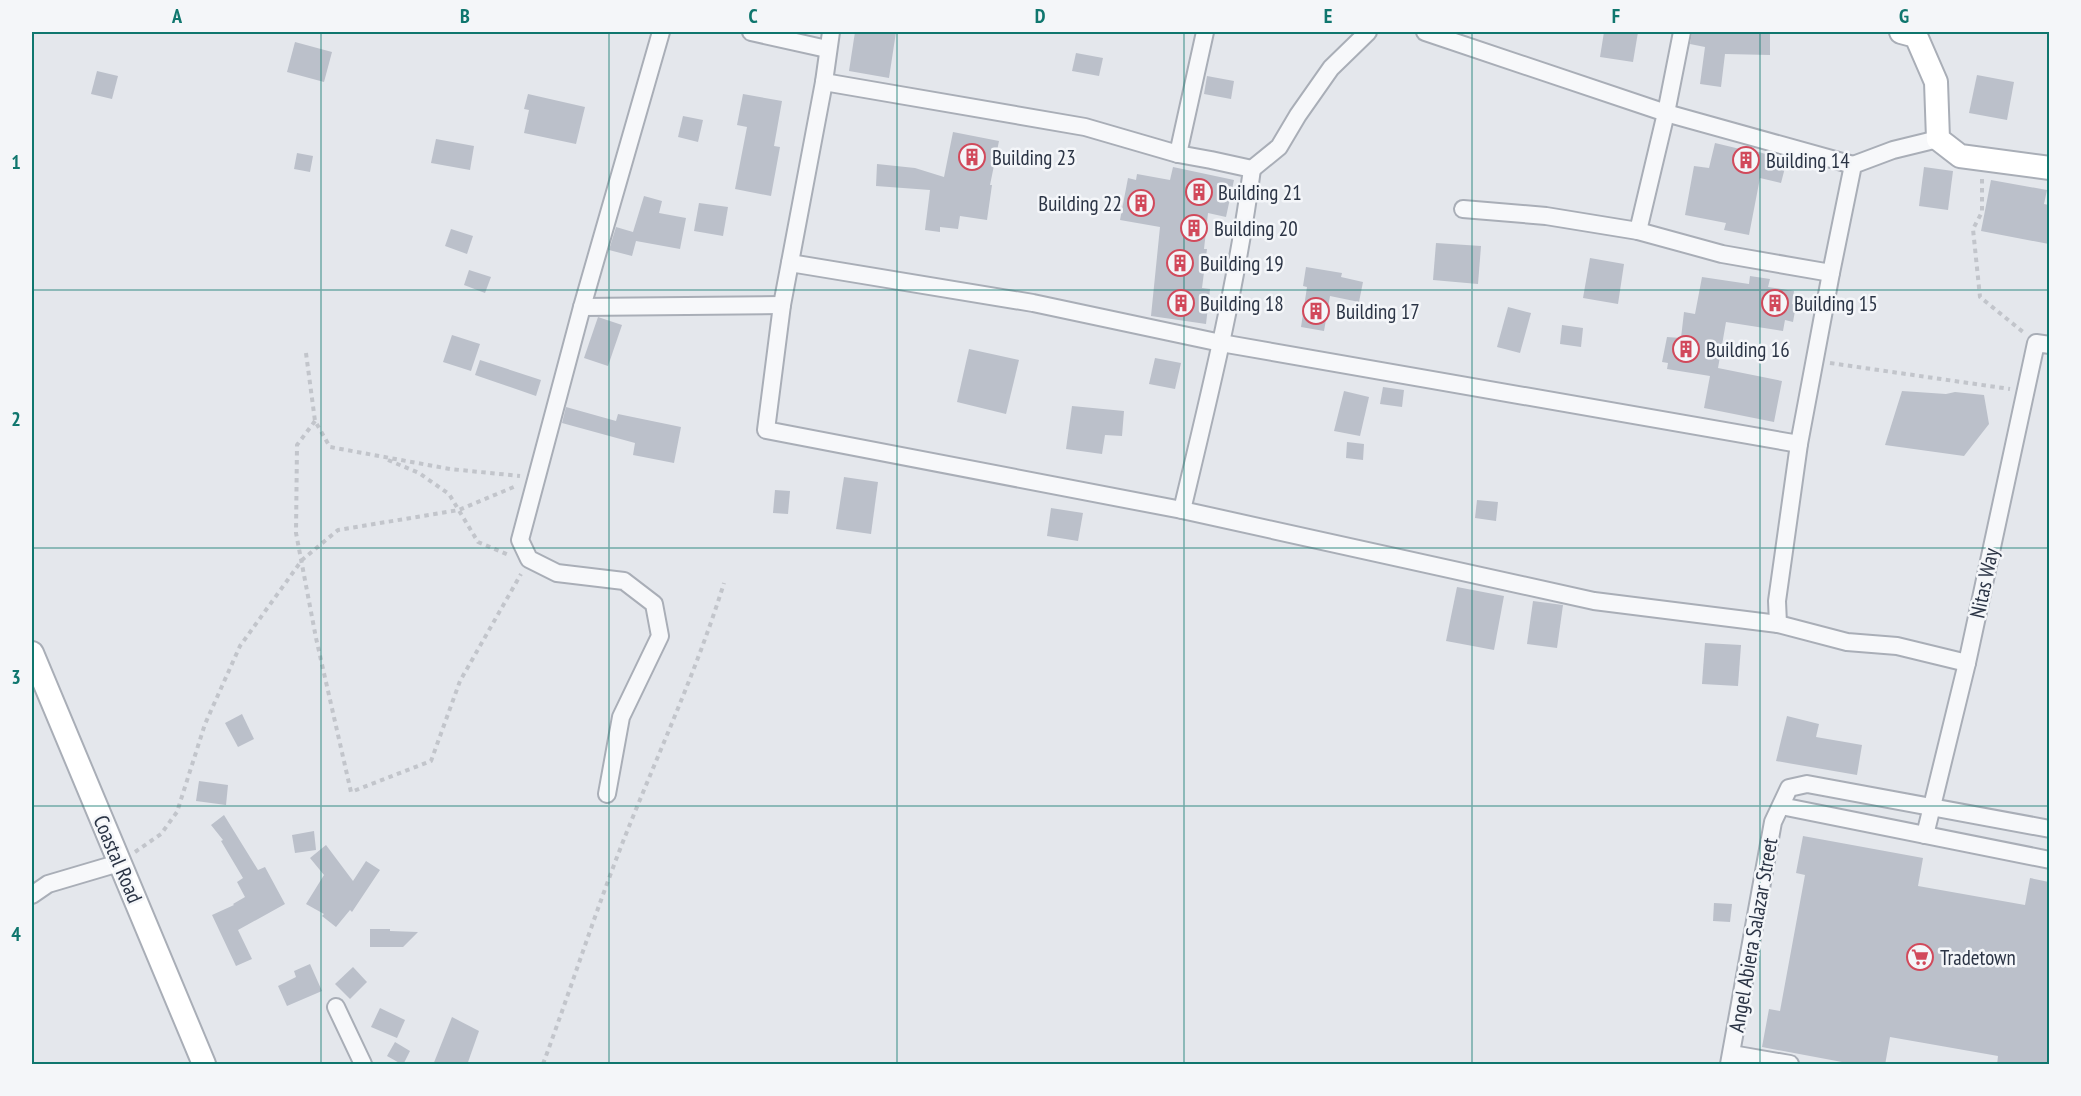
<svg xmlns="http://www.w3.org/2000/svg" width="2081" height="1096" viewBox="0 0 2081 1096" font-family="'PT Sans Narrow',sans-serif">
<rect width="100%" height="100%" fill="#e4e7ec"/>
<!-- building -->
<g fill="#bbc0ca">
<path d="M855 32H896L889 78 849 71Z"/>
<path d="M1604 32H1638L1633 62 1600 57Z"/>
<path d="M1692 32H1770V55L1725 54 1721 87 1700 84 1705 47 1690 44Z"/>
<path d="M295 42 332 52 324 82 287 72Z"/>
<path d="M1076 53 1103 58 1099 76 1072 71Z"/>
<path d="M97 71 118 76 112 99 91 94Z"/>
<path d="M1977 75 2014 82 2007 120 1969 113Z"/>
<path d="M1207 76 1234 81 1231 99 1204 94Z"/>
<path d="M528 94 585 107 576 144 524 133 529 110 524 109Z"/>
<path d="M743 94 782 101 774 146 780 147 771 196 735 189 747 127 737 125Z"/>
<path d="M683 116 703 120 698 142 678 137Z"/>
<path d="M953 132 999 141 990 185H992L987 220 960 216 958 229 940 227V232L925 230 930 190 876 186 877 164 915 168 944 177Z"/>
<path d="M436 139 474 146 470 170 431 163Z"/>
<path d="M1715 143 1740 149 1741 147 1787 160 1781 183 1760 178 1749 235 1724 230 1726 223 1685 215 1694 166 1709 168Z"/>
<path d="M297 153 313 156 310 172 294 169Z"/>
<path d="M1173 167 1234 180 1226 217 1208 213 1204 249H1207L1202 288 1210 289 1206 324 1151 316 1160 227 1120 220 1128 178 1136 180 1137 174 1170 180Z"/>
<path d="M1924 167 1953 171 1948 210 1919 206Z"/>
<path d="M1991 180 2047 190 2044 204 2049 205V244L1981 231Z"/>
<path d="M644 196 662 201 659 213 686 218 680 249 636 241 632 256 609 250 616 227 633 232Z"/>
<path d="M699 203 728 207 723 236 694 231Z"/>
<path d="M451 229 473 236 467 254 445 246Z"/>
<path d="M1436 243 1481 246 1478 284 1433 280Z"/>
<path d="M1590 258 1624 264 1618 304 1583 298Z"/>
<path d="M1306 267 1342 273 1341 277 1363 282 1359 302 1330 296 1324 331 1301 327 1307 287 1303 286Z"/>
<path d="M469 270 491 277 485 293 464 285Z"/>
<path d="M1750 276 1770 279 1768 287 1794 291 1792 304 1796 305 1793 322 1785 320 1783 331 1726 322 1718 368 1782 381 1774 422 1704 408 1710 376 1667 369 1668 363 1662 362 1667 337 1681 338 1684 312 1695 314 1702 277 1749 284Z"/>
<path d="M1508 307 1531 313 1520 353 1497 347Z"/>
<path d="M598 317 622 325 608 366 584 358Z"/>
<path d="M1562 325 1583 328 1581 347 1560 344Z"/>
<path d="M452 335 480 344 471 371 443 362Z"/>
<path d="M969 349 1019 360 1006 414 957 402Z"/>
<path d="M1155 358 1181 363 1175 389 1149 384Z"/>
<path d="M480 360 541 380 536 396 475 375Z"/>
<path d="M1383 387 1404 390 1402 407 1380 404Z"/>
<path d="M1344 391 1369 397 1360 436 1334 431Z"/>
<path d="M1902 391 1946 394 1955 392 1984 395 1989 424 1964 456 1885 445Z"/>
<path d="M1072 406 1124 411 1122 436 1105 435 1102 454 1066 449Z"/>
<path d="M566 407 616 421 618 414 681 427 674 463 633 455 635 443 562 423Z"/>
<path d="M1347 442 1364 444 1363 460 1346 458Z"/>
<path d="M844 477 878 482 871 534 836 529Z"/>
<path d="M775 490 790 491 788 514 773 513Z"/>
<path d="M1477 500 1498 502 1496 521 1475 518Z"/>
<path d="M1051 508 1083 513 1078 541 1047 536Z"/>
<path d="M1457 587 1504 596 1494 650 1446 641Z"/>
<path d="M1533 601 1563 605 1557 648 1527 644Z"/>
<path d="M1705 643 1741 645 1738 686 1702 684Z"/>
<path d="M242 714 254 739 238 747 225 723Z"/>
<path d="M1787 716 1819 724 1816 737 1862 745 1857 775 1776 761Z"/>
<path d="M199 781 228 785 226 805 196 801Z"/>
<path d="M224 815 258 870 265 867 285 904 238 930 252 959 236 966 212 915 234 905 233 904 245 897 237 882 243 878 221 841 223 840 211 825Z"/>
<path d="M314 831 316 850 295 853 292 835Z"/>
<path d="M1803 836 1923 858 1918 886 2025 905 2030 878 2049 882V1065H1997L1998 1056 1890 1037 1885 1065H1858L1762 1047 1769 1009 1780 1011 1805 875 1796 873Z"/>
<path d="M326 845 353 881 366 861 380 870 352 912 350 910 336 927 322 916 324 914 306 904 324 875 310 858Z"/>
<path d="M1714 903 1732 904 1730 922 1713 921Z"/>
<path d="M370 929H390V931L418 932 403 947H370Z"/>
<path d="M310 964 322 991 287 1006 278 986 296 977 294 971Z"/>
<path d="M353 967 367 982 350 999 335 984Z"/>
<path d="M380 1008 405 1020 397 1038 371 1027Z"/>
<path d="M452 1017 479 1031 467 1065H433Z"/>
<path d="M395 1042 410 1051 403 1065 387 1056Z"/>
</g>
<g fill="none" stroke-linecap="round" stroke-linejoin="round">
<defs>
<g id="street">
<path d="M751 32 827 49"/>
<path d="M831 32 824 82 782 305 766 430 1182 510 1594 601 1778 624"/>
<path d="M1425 32 1666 113 1853 165"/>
<path d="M824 82 1085 127 1178 154 1211 160 1252 169C1237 284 1209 397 1182 510"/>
<path d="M1938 139 1893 150 1853 165 1831 273 1799 444 1777 601 1778 624 1847 642 1897 646 1967 663"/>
<path d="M1178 154 1205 32"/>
<path d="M1252 169 1279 147 1298 115 1331 68 1368 32"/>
<path d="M1463 209 1546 216 1638 231 1722 254 1831 273"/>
<path d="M1638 231 1666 113 1682 32"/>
<path d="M790 263 1033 303 1221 343 1799 444"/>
<path d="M582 307 782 305"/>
<path d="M607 794 621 717 660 636 654 604 624 581 557 573 529 559 520 540 582 307 661 32"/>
<path d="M1781 806 2050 860"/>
<path d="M1925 835 1967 663 2036 343 2050 345"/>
<path d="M32 895 48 884 119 863"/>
<path d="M336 1007 363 1064"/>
<path d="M1732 1054 1790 1064"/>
<path d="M1729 1064 1773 822 1789 788 1807 784 2050 829"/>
</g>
<g id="secondary">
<path d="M1901 32 1916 36 1936 82 1938 139 1960 156 2050 168"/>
<path d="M32 653 204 1064"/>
</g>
</defs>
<!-- street casing -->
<use href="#street" stroke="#a9aeb7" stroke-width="20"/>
<!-- secondary casing -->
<use href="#secondary" stroke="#a9aeb7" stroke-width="26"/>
<!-- path -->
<g stroke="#c2c5cb" stroke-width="4" stroke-dasharray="4.5 4.5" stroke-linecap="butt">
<path d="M1982 179V212L1973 229 1980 297 2023 332"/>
<path d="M306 353 315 421 330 447 450 469 520 476"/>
<path d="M1830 363 2010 389"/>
<path d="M315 421 297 445 296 533 316 638 351 792 431 761 460 681 521 574"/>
<path d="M388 460 419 473 449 494 478 542 509 555"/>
<path d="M135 852 161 834 177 812 205 724 240 646 302 560 338 530 459 510 516 486"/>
<path d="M543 1064C572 986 597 906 628 829 661 747 698 667 724 583"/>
</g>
<!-- street -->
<use href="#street" stroke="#f7f8fa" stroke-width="16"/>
<!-- secondary -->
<use href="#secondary" stroke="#fff" stroke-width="22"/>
</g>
<!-- grid -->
<path fill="none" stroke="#0f766e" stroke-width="1.5" stroke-opacity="0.55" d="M321 32V1064M609 32V1064M897 32V1064M1184 32V1064M1472 32V1064M1760 32V1064M32 290H2050M32 548H2050M32 806H2050"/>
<!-- icons -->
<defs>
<symbol id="building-ring" viewBox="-11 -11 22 22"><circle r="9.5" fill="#f4f6f9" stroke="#d1495b" stroke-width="1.5"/><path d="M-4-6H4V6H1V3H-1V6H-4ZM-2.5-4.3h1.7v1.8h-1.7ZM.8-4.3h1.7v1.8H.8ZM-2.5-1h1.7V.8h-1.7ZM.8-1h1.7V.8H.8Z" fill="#d1495b"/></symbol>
<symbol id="supermarket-ring" viewBox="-11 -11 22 22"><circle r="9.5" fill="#f4f6f9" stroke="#d1495b" stroke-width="1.5"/><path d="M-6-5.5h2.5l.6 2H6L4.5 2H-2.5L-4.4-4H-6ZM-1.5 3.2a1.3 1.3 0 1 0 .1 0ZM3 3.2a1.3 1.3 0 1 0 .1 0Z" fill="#d1495b"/></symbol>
</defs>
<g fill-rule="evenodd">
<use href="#building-ring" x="957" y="142" width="30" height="30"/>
<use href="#building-ring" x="1731" y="145" width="30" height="30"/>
<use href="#building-ring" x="1184" y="177" width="30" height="30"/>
<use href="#building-ring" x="1126" y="188" width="30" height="30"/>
<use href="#building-ring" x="1179" y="213" width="30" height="30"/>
<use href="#building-ring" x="1165" y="248" width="30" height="30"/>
<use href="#building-ring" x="1166" y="288" width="30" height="30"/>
<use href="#building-ring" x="1760" y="288" width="30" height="30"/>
<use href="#building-ring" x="1301" y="296" width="30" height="30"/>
<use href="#building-ring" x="1671" y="334" width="30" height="30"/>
<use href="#supermarket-ring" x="1905" y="942" width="30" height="30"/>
</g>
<g text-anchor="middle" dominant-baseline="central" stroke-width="5" stroke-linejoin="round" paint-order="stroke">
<!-- poi labels -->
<g font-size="21" fill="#2b3445" stroke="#f4f6f9" text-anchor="start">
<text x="992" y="157">Building 23</text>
<text x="1766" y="160">Building 14</text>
<text x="1218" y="192">Building 21</text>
<text x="1122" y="203" text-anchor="end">Building 22</text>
<text x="1214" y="228">Building 20</text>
<text x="1200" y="263">Building 19</text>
<text x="1200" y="303">Building 18</text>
<text x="1794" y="303">Building 15</text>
<text x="1336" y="311">Building 17</text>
<text x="1706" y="349">Building 16</text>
<text x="1940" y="957">Tradetown</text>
</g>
<!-- street labels -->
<g font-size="21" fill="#2b3445" stroke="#f4f6f9">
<text transform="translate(1984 583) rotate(-78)">Nitas Way</text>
<text transform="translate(118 859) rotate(67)">Coastal Road</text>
<text transform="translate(1753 935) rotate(-80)">Angel Abiera Salazar Street</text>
</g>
</g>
<!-- border -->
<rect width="2081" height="1096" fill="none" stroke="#f4f6f9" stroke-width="66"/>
<rect x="33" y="33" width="2015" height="1030" fill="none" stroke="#0f766e" stroke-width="2"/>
<g font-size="20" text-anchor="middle" font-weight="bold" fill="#0f766e">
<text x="177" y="23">A</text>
<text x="465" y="23">B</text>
<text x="753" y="23">C</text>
<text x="1040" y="23">D</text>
<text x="1328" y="23">E</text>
<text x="1616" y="23">F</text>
<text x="1904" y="23">G</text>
<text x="16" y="169">1</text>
<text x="16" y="426">2</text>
<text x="16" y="684">3</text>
<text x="16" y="941">4</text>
</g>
</svg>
